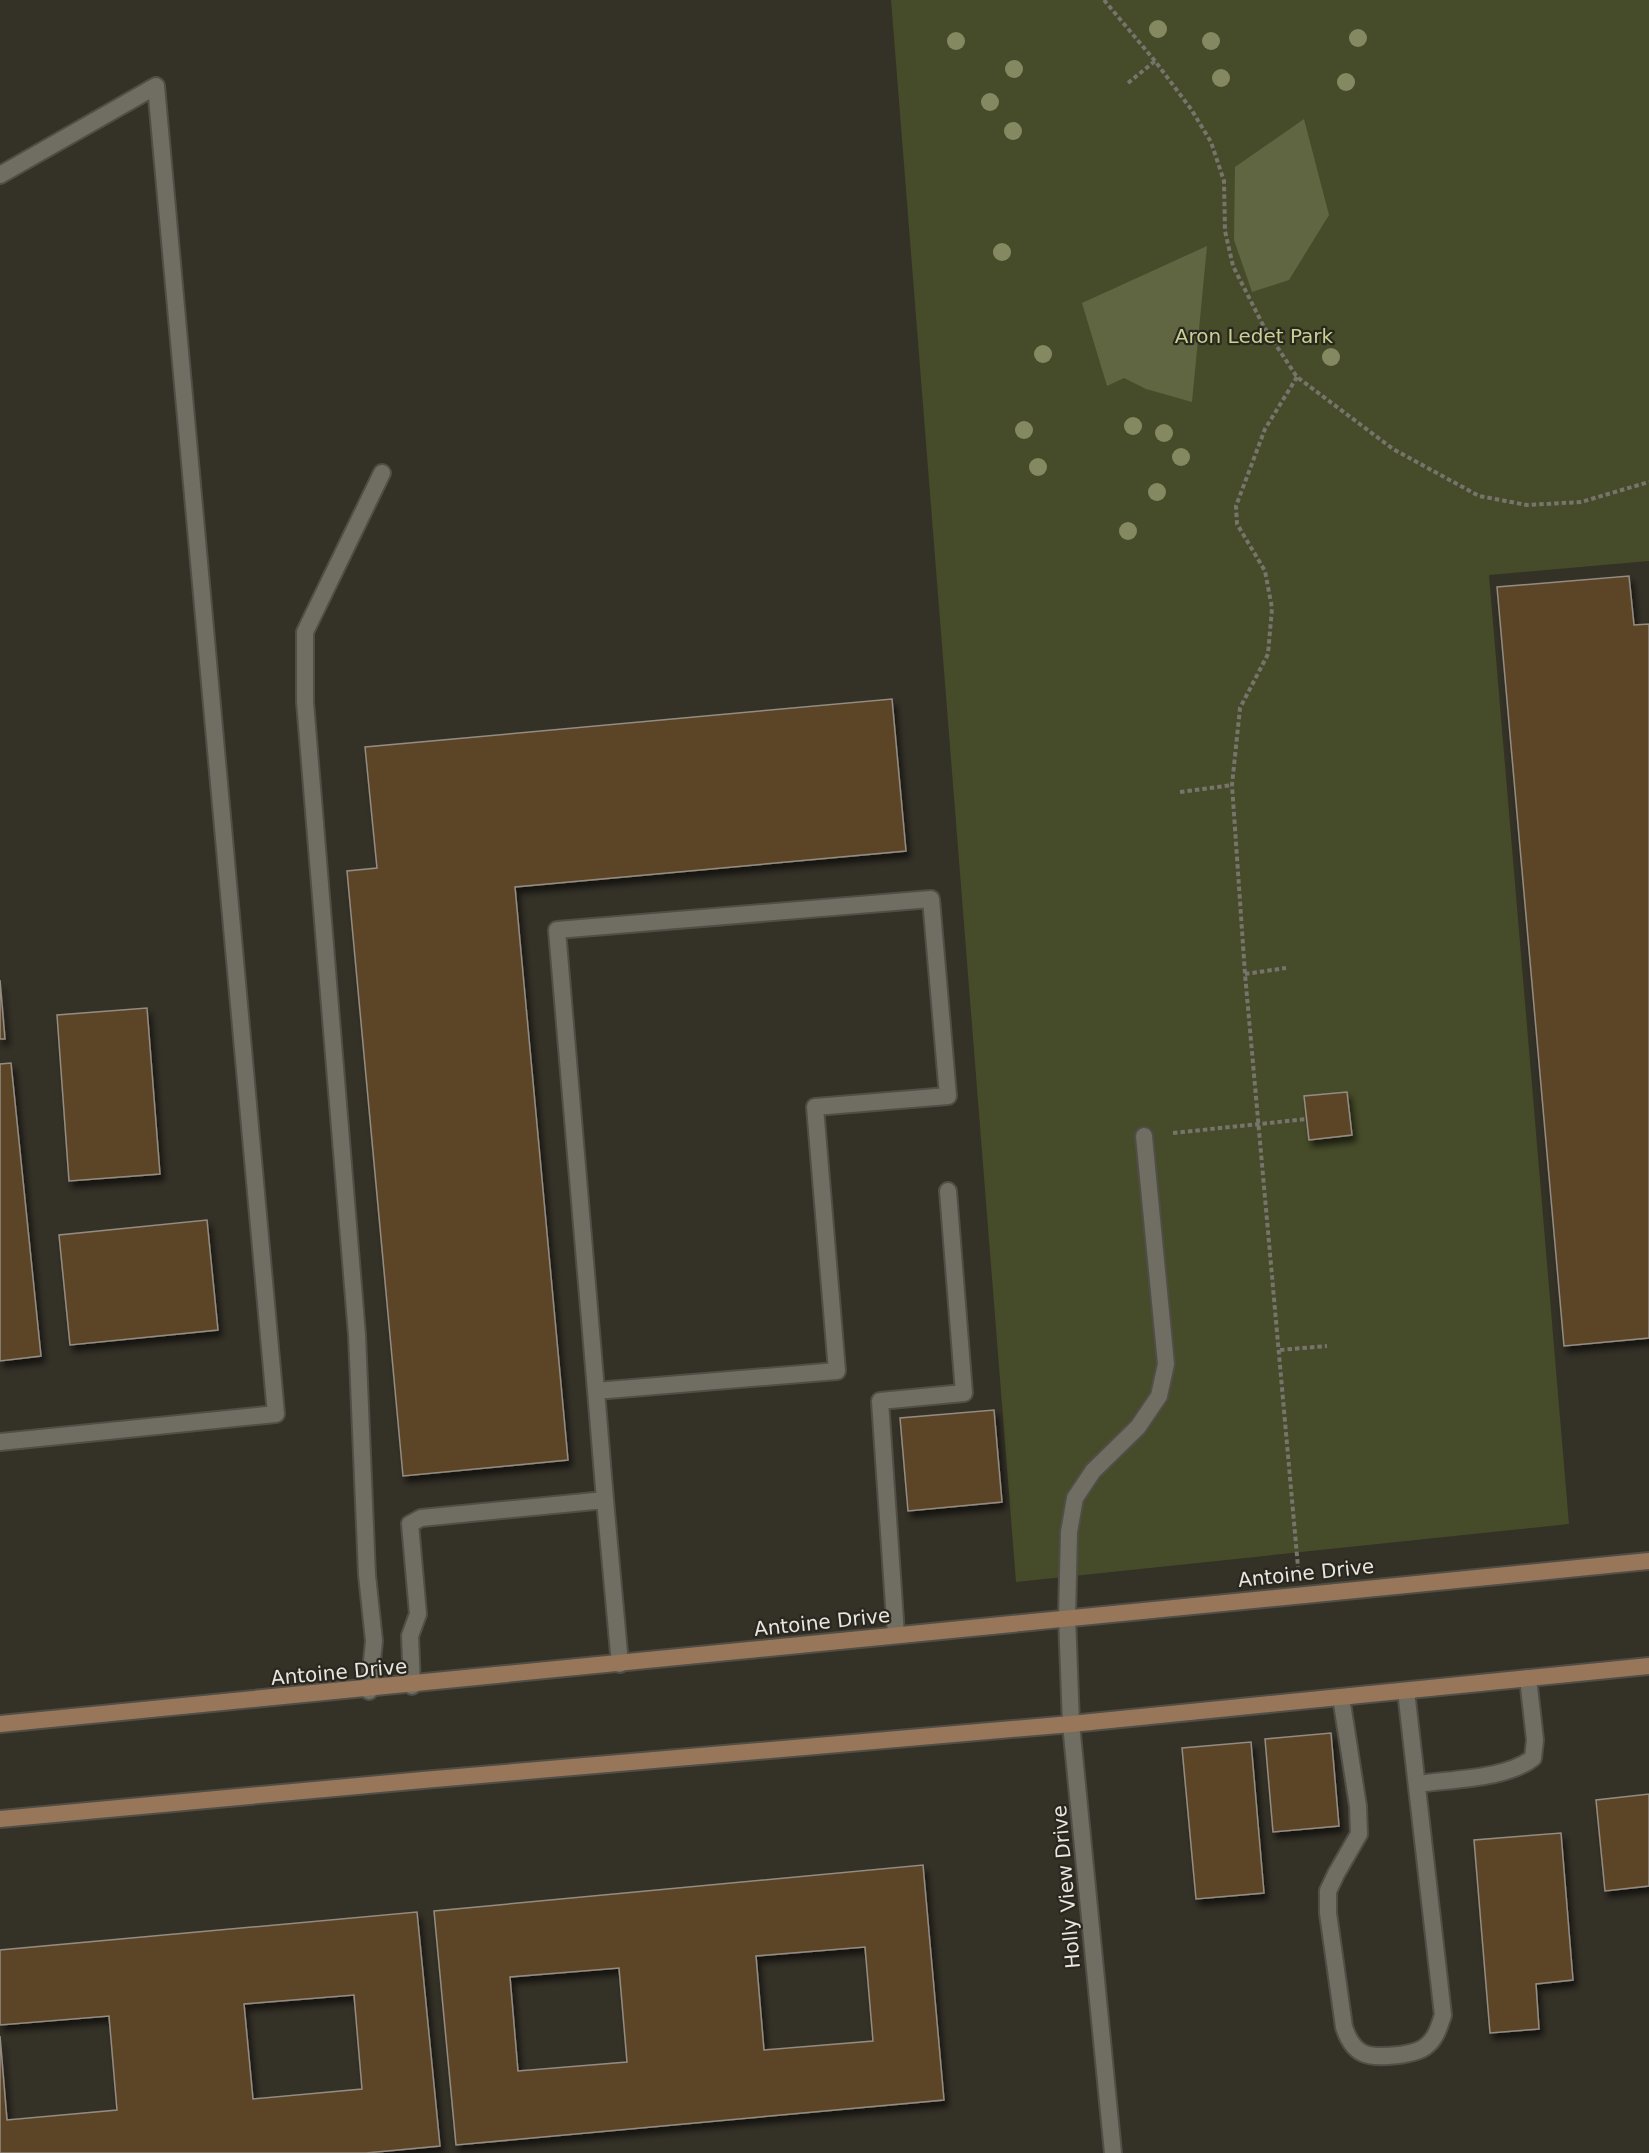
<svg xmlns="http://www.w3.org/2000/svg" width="1649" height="2153" viewBox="0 0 1649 2153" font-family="'DejaVu Sans',sans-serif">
<defs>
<filter id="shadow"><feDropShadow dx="3.5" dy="6" stdDeviation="3" flood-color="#0009"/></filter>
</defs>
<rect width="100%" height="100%" fill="#343127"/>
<!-- green -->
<path fill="#464b29" d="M891 0H1649V561L1489 575 1569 1524 1016 1582Z"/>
<!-- forest -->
<g fill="#606642">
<path d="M1304 119 1329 215 1289 280 1252 292 1234 240 1235 167Z"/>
<path d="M1207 246 1192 402 1146 389 1124 378 1107 386 1082 303Z"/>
</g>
<!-- building -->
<g fill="#5c4528" stroke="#948c82" stroke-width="1.5" fill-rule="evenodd" filter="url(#shadow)">
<path d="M1629 576 1634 625 1649 624V1338L1564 1346 1497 587Z"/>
<path d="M892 699 906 851 515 887 568 1460 403 1476 347 871 377 868 365 747Z"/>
<path d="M0 980 5 1039H0Z"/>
<path d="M147 1008 160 1174 69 1181 57 1015Z"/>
<path d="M11 1063 41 1356 0 1361V1064Z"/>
<path d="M1347 1092 1352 1135 1309 1140 1304 1096Z"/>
<path d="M207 1220 218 1330 70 1345 59 1235Z"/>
<path d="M994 1410 1002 1502 908 1511 900 1418Z"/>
<path d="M1331 1733 1339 1826 1273 1832 1265 1739Z"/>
<path d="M1251 1742 1264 1893 1196 1899 1182 1748Z"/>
<path d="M1649 1794V1886L1605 1891 1596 1800Z"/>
<path d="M1561 1833 1573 1980 1536 1984 1539 2029 1490 2033 1474 1840Z"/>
<path d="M923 1865 944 2100 456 2145 434 1911ZM865 1947 873 2041 764 2050 756 1956ZM619 1968 627 2062 518 2071 510 1977Z"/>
<path d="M417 1912 440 2146 366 2153H0V2036L7 2120 117 2110 109 2016 0 2025V1950ZM354 1995 362 2089 253 2099 244 2004Z"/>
</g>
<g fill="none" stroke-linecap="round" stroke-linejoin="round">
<defs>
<g id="service">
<path d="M0 175 156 86 276 1414 0 1442"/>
<path d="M596 1391 557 930 931 899 948 1096 815 1107 837 1371 596 1391 605 1500"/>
<path d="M1067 1617 1069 1532 1075 1498 1093 1471 1138 1427 1159 1396 1166 1364 1144 1136"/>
<path d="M896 1635 880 1401 964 1393 948 1191"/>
<path d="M412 1686 410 1636 418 1614 410 1524 421 1518 605 1500 620 1664"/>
<path d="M369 1691 374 1641 367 1575 357 1335 305 702V632L382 473"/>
<path d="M1341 1697 1358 1806 1359 1834 1336 1874 1328 1891V1913L1344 2027C1354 2058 1370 2058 1399 2055 1408 2053 1417 2053 1425 2047 1436 2039 1439 2027 1443 2015L1406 1691"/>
<path d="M1418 1784C1452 1779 1507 1779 1533 1758L1535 1740 1528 1678"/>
</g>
<path id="minor" d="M1067 1617 1071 1724 1113 2153"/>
<g id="secondary">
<path d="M0 1724C550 1674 1099 1613 1649 1561"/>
<path d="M0 1819 423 1780 1071 1724 1649 1666"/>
</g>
</defs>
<!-- service casing -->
<use href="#service" stroke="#504e46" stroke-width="20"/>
<!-- minor casing -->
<use href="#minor" stroke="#504e46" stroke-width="20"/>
<!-- secondary casing -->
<use href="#secondary" stroke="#504e46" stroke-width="20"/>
<!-- path -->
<g stroke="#77746c" stroke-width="4" stroke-dasharray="4.5 3" stroke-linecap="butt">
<path d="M1104 0 1155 61 1191 109 1211 142 1224 181 1225 231 1233 266 1264 327 1297 377 1393 449 1479 496 1527 505 1581 502 1649 482"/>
<path d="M1128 83 1155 61"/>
<path d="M1297 377 1265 429 1236 506 1237 524 1265 571 1272 608 1268 654 1240 708 1232 785 1245 974 1298 1567"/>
<path d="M1180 792 1232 785"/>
<path d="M1245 974 1286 968"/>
<path d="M1173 1133 1307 1119"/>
<path d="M1280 1350 1327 1346"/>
</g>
<!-- service -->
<use href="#service" stroke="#706d63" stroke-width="16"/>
<!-- minor -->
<use href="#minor" stroke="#706d63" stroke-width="16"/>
<!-- secondary -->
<use href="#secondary" stroke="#987659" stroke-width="16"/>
</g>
<!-- trees -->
<g fill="#858962">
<circle cx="1158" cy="29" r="9"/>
<circle cx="1358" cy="38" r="9"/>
<circle cx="956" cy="41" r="9"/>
<circle cx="1211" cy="41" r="9"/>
<circle cx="1014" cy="69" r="9"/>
<circle cx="1221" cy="78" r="9"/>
<circle cx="1346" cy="82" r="9"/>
<circle cx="990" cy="102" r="9"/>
<circle cx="1013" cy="131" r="9"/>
<circle cx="1002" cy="252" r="9"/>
<circle cx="1043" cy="354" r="9"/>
<circle cx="1331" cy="357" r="9"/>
<circle cx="1133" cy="426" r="9"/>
<circle cx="1024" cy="430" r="9"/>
<circle cx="1164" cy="433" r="9"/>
<circle cx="1181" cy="457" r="9"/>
<circle cx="1038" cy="467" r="9"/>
<circle cx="1157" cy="492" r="9"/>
<circle cx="1128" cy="531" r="9"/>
</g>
<g text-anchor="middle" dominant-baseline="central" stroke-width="4.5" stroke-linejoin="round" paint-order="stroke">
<!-- park labels -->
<g font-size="20" fill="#c7d192" stroke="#2a271e">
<text x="1254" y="336">Aron Ledet Park</text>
</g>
<!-- street labels -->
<g font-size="20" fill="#e8e6e1" stroke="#2a271e">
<text transform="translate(1306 1573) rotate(-6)">Antoine Drive</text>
<text transform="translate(822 1622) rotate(-6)">Antoine Drive</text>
<text transform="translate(339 1672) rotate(-5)">Antoine Drive</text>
<text transform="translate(1066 1887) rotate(-95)">Holly View Drive</text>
</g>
</g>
</svg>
